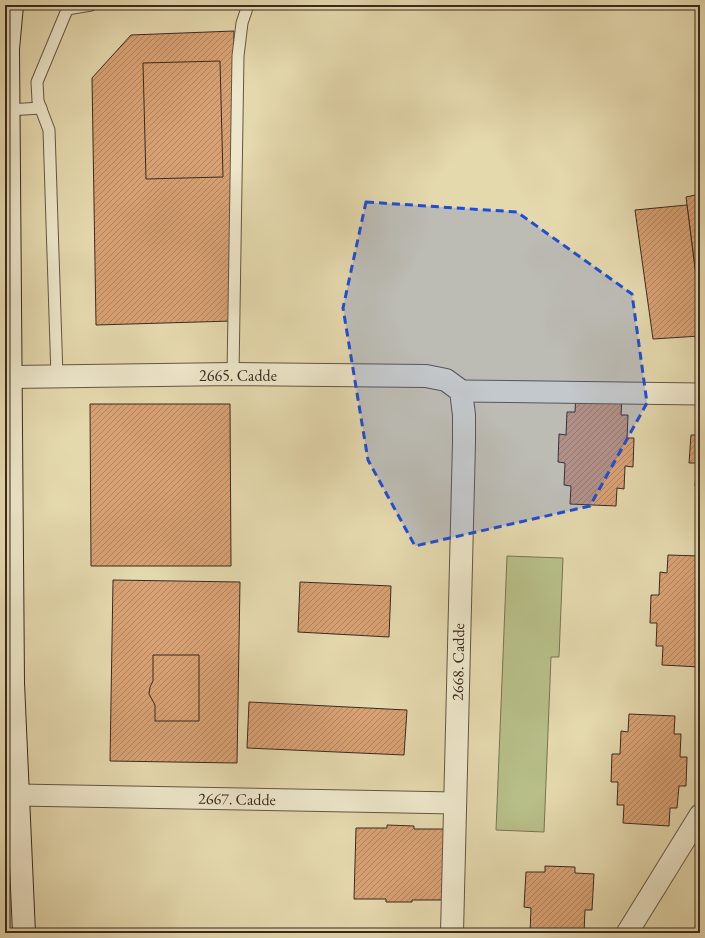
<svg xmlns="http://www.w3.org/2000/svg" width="705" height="938" viewBox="0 0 705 938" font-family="'EB Garamond',serif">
<defs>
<pattern id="building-hatch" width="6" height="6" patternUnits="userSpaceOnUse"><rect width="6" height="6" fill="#d8a174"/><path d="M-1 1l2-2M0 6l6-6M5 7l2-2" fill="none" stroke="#b0835f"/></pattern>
</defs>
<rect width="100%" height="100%" fill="#e4d8ad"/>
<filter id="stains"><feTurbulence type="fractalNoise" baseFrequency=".005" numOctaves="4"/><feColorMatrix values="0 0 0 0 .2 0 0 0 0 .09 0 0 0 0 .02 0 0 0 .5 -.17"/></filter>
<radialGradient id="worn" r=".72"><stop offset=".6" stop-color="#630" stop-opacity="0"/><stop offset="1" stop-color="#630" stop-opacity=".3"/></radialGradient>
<!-- pitch -->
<path fill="#b7be88" stroke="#787454" d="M507 556 563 558 559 657H551L544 832 496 830Z"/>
<!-- building -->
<g fill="url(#building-hatch)" stroke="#3a2a1f">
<path d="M234 31 232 321 96 325 92 78 131 35Z"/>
<path d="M220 61 223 177 146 179 143 63Z"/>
<path d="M700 194V308L686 197Z"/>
<path d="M687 205 700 308V336L653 339 635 210Z"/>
<path d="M576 394 622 397 621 415H628L627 438H634L633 467 625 466 624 489 617 488 616 506 570 504 571 486 564 485 565 463 558 462 559 434 566 435 567 412H575Z"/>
<path d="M90 404H230L231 566H91Z"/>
<path d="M699 412 700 413V486H695L697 463H689L691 435H698Z"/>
<path d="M668 555 700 556V667L662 665 663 646H656L657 623H650L651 595H659L660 572 667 573Z"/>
<path d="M113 580 240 582 237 763 110 761Z"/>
<path d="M300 582 391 586 389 637 298 632Z"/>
<path d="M153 655H199V721H155V705L149 694 150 687 153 681Z"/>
<path d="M249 702 407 710 404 755 247 748Z"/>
<path d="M629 714 675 716 674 734H681L680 757H687L686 786H679L677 808H670L669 826 623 823 624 805H617L618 782H611L612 754H620L621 731 628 732Z"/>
<path d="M387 825 414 826V829H445L443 900H412V902H386V899H354L356 828H387Z"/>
<path d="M545 866 575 867V873L594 874 592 910H585L584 933H530L531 908 524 907 526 872H545Z"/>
</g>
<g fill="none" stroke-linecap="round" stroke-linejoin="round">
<defs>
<g id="service">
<path d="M67 9 91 5"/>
<path d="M8 110 41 108"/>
<path d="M233 374 238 56 242 23 248 5"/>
<path d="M57 377 49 130 38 101 37 82 69 5"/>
</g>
<g id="minor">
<path d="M461 391 700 394"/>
<path d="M18 795 455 803"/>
<path d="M627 933 700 815"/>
</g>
<path id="tertiary" d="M11 377 233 374 426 376 446 380 461 391 464 415V442L452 933"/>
<path id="secondary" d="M12 5 8 49 13 683 24 933"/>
</defs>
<!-- service casing -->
<use href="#service" stroke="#645642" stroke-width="13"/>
<!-- minor casing -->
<use href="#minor" stroke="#645642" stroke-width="23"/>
<!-- tertiary casing -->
<use href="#tertiary" stroke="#645642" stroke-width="24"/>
<!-- secondary casing -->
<use href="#secondary" stroke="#3a2a1f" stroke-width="24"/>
<!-- service -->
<use href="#service" stroke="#ede6ca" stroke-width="11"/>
<!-- minor -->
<use href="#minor" stroke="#ede6ca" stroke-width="21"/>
<!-- tertiary -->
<use href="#tertiary" stroke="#ede6ca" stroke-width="22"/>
<!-- secondary -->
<use href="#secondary" stroke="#ede6ca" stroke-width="22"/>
</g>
<!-- marked area -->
<path fill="#1d4ed8" fill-opacity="0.2" stroke="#1d4ed8" stroke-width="3" stroke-dasharray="8 5" stroke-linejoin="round" d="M366 202 517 212 632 294 647 403 590 506 415 546 368 460 343 308Z"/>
<g text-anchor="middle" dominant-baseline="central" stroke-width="3" stroke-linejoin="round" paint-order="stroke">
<!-- street labels -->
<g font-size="16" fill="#3a2a1f" stroke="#ede6ca">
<text x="238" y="375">2665. Cadde</text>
<text transform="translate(458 662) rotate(-89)">2668. Cadde</text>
<text transform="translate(237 799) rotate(1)">2667. Cadde</text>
</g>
</g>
<!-- margin -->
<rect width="705" height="938" fill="none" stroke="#e4d8ad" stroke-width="20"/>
<rect x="6" y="6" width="693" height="926" fill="none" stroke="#3a2a1f" stroke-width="2"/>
<rect x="10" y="10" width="685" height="918" fill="none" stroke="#3a2a1f"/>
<rect width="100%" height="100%" filter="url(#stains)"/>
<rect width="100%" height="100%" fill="url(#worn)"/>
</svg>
